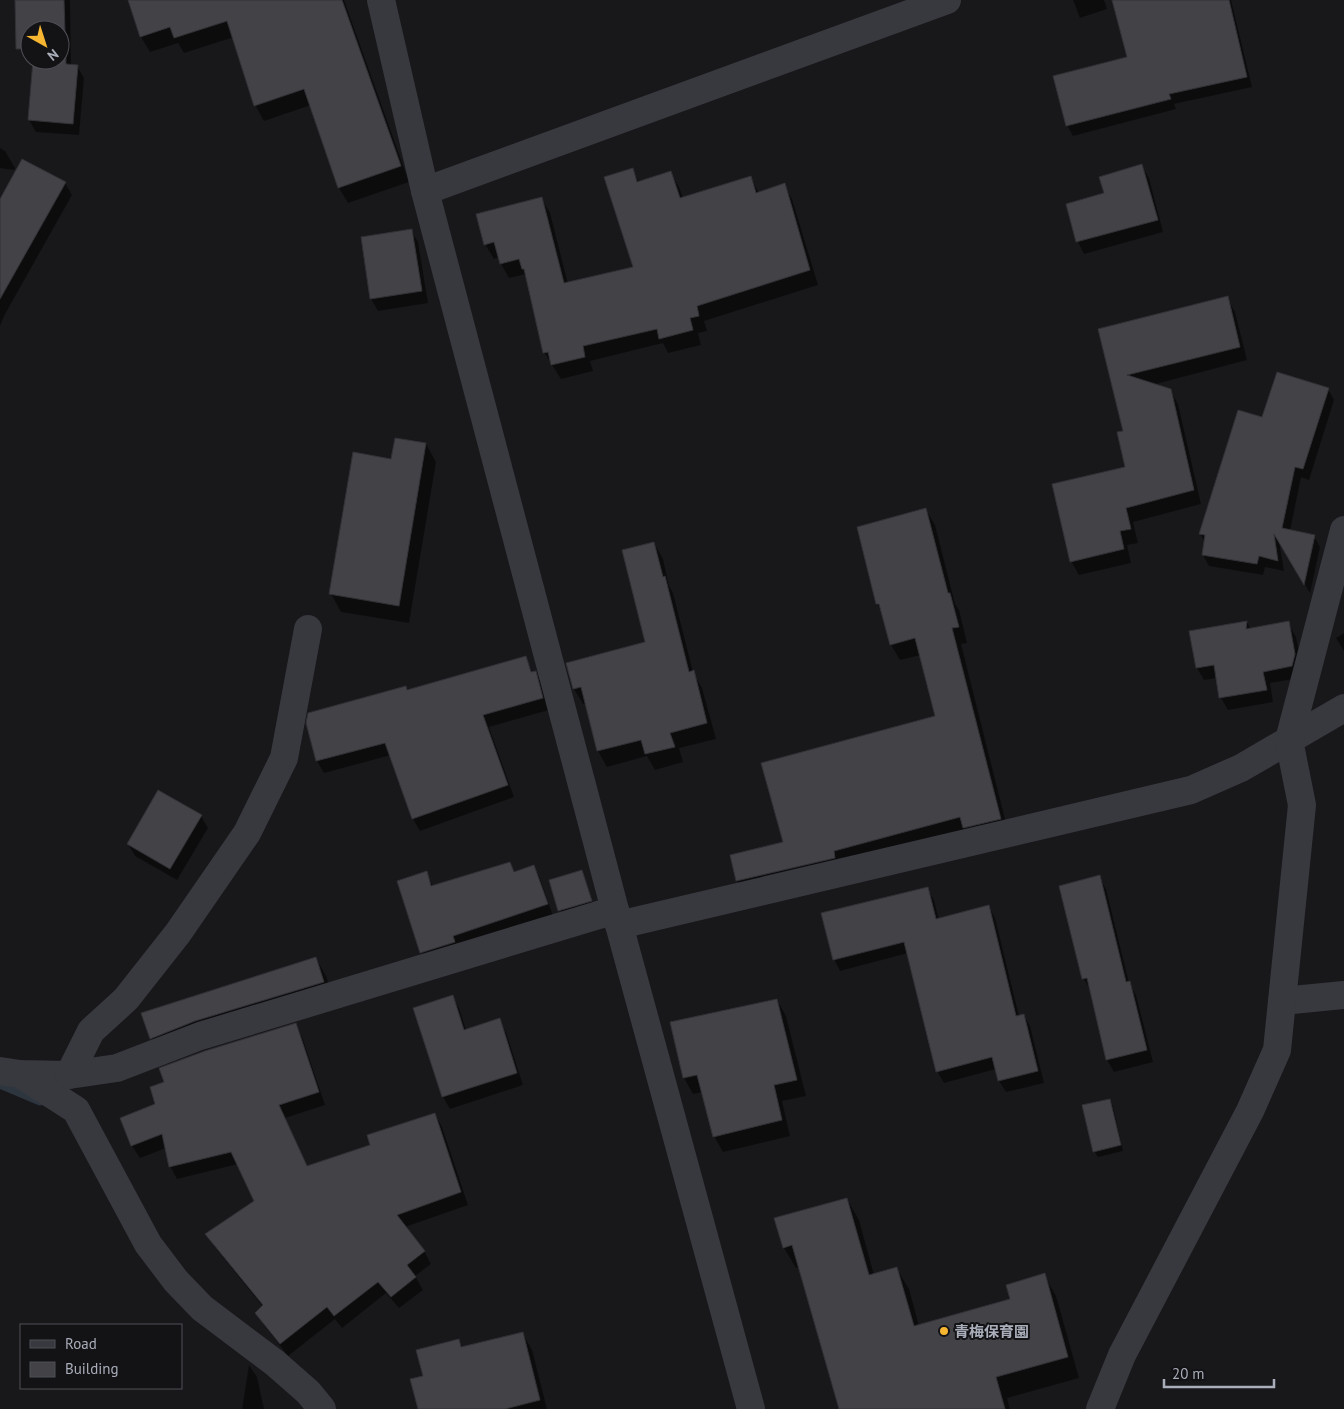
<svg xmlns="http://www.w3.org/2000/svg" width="1344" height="1409" viewBox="0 0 1344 1409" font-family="'PT Sans','Noto Sans JP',sans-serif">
<rect width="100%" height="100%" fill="#18171a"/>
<!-- shadow -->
<g fill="#0007">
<path d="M39 0H70L71 66H77L84 78 79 135 36 132 29 120 34 60H60V30H37Z"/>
<path d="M129 0H344L409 182 348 203 339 188 311 105 264 121 255 105 234 37 184 53 178 43 150 52 141 37Z"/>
<path d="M1073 0H1104L1107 9 1080 18Z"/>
<path d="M1114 0H1231L1252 87 1174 104 1176 109 1073 136 1067 125 1129 58Z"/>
<path d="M0 148 5 151 15 168 14 170 0 168Z"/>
<path d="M1142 166 1149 178 1163 232 1084 254 1078 242 1067 205 1105 194Z"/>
<path d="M632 170 639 182 670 172 679 187 683 198 750 177 759 193 784 185 792 199 818 285 704 321 707 331 698 333 701 345 668 353 663 343 590 361 593 371 561 379 544 352 526 274 509 278 501 264 499 257 494 259 485 244 542 199 550 213 568 284 635 268Z"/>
<path d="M65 183 72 195 4 316 0 326V202Z"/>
<path d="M411 230 418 242 428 303 378 311 371 299 362 238Z"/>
<path d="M1227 298 1235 312 1247 360 1152 385 1170 390 1178 404 1201 504 1133 522 1138 543 1127 545 1131 563 1079 575 1071 561 1127 468 1124 432 1099 330Z"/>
<path d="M1328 389 1334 400 1309 480 1301 477 1290 531 1314 536 1320 547 1310 593 1279 541 1284 571 1265 567 1263 575 1209 566 1203 555 1205 542 1200 534 1263 419Z"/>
<path d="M426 444 436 462 409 623 341 612 331 594 392 460Z"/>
<path d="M926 510 935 525 955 604 959 610 967 643 961 644 1009 835 746 897 737 881 731 856 784 843 936 717 921 655 900 660 891 645 883 613 877 604 858 528Z"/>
<path d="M654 543 663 559 669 586 673 593 693 672 702 688 716 739 679 748 683 762 655 770 647 756 607 767 598 751 586 704H583L574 689 646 643Z"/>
<path d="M1247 622 1251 630 1289 625 1296 637 1302 667 1299 678 1270 683 1273 702 1228 710 1221 698 1217 678 1204 680 1197 668 1190 632Z"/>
<path d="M1344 633V651L1336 638Z"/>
<path d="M525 657 533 673 535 672 542 684 549 710 489 727 514 797 420 831 413 819 391 755 324 773 317 761 407 692Z"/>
<path d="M201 816 208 828 177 880 135 856 128 844Z"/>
<path d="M510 863 515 873 534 866 540 878 553 916 428 964 421 952 426 873 433 886Z"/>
<path d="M582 871 594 906 563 916 560 910Z"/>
<path d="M1099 877 1106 889 1129 983 1136 995 1153 1062 1114 1072 1107 1060 1091 990 1083 978Z"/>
<path d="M927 889 934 900 939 920 989 907 995 918 1019 1016 1024 1015 1030 1026 1044 1083 1006 1092 999 1081 996 1069 944 1083 937 1071 908 953 840 971 834 959Z"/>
<path d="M316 958 326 976 334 1000 161 1056 151 1038Z"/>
<path d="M452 996 459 1008 466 1030 499 1020 506 1032 523 1085 450 1109 443 1097 415 1009Z"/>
<path d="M777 1000 786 1016 806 1096 782 1101 790 1136 723 1152 714 1136 703 1092 693 1094 684 1078 672 1023Z"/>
<path d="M295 1025 302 1037 325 1105 285 1118 307 1167 372 1145 435 1114 442 1127 468 1205 405 1227 424 1251 431 1264 415 1276 423 1290 399 1308 386 1293 342 1328 335 1319 288 1356 264 1325 256 1313 263 1307 214 1246 207 1234 255 1201 238 1164 177 1179 170 1166 166 1148 140 1158 132 1146 122 1119 157 1104Z"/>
<path d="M1109 1100 1113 1106 1123 1151 1098 1157 1094 1151Z"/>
<path d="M847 1199 859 1220 874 1275 897 1269 909 1289 919 1326 1011 1299 1044 1275 1056 1296 1079 1378 1007 1398 1010 1409H840L800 1267 796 1268 784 1248 776 1219Z"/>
<path d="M523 1334 532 1350 547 1409H419L424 1377 458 1340 463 1348Z"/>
<path d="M249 1365 257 1377 264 1409H242Z"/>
</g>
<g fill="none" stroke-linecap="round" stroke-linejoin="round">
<!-- stream -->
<path stroke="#2d363e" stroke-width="11" d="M0 1083 40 1100"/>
</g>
<!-- building -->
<g fill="#424247" stroke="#323136">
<path d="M15 0H64L66 64 78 65 73 124 28 120 33 60H60V30H30V49H16Z"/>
<path d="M128 0H342L401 166 338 188 304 89 254 106 227 21 174 38 170 27 140 37Z"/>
<path d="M1112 0H1229L1247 77 1169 94 1171 99 1066 126 1053 76 1127 57Z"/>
<path d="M22 159 66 182 0 299V199Z"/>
<path d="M1142 164 1158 220 1076 242 1066 204 1104 193 1099 177Z"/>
<path d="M633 168 637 182 671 171 680 198 751 176 756 193 785 183 810 270 697 306 699 316 690 318 693 330 659 339 657 329 583 346 585 357 551 365 548 352 543 353 524 269H522L519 259 500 264 494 242 484 245 476 214 542 197 564 283 633 267 604 177Z"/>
<path d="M412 229 422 291 370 299 361 237Z"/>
<path d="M1228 296 1240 347 1127 375 1171 389 1194 490 1126 508 1131 529 1120 531 1124 549 1070 562 1052 484 1125 467 1117 432 1123 431 1098 329Z"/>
<path d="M1277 372 1329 388 1303 469 1295 467 1282 528 1315 535 1304 585 1274 534 1278 561 1259 556 1257 564 1202 555 1205 535 1199 534 1238 410 1262 417Z"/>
<path d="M395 438 426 443 399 606 329 594 353 452 391 459Z"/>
<path d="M926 508 948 593H950L959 627 952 628 1001 819 963 828 960 817 834 851 835 858 736 881 730 855 783 842 761 763 935 716 915 638 890 645 879 604H876L857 527Z"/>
<path d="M654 542 663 577 665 576 689 672 694 670 707 723 670 733 675 747 645 754 641 740 597 751 581 687 573 689 566 663 645 642 622 550Z"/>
<path d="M1247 621 1246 629 1289 621 1295 654 1292 666 1263 672 1267 690 1219 698 1214 665 1196 668 1189 631Z"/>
<path d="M526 656 531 672 536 671 543 698 483 715 508 785 412 819 385 743 316 761 306 723 308 713 406 686 407 690Z"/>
<path d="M158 790 202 815 170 869 127 844Z"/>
<path d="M510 862 514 872 534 865 548 904 453 936 455 942 420 953 397 881 427 871 431 886Z"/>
<path d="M582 870 592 901 558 911 549 880Z"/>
<path d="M1100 875 1126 982 1130 981 1147 1050 1106 1060 1087 978 1082 979 1059 886Z"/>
<path d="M928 887 936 919 989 905 1016 1016 1024 1014 1038 1071 998 1081 992 1057 936 1072 904 942 833 960 821 913Z"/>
<path d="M316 957 324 982 195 1021 150 1039 141 1013Z"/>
<path d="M453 995 464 1030 500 1018 517 1073 442 1097 413 1008Z"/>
<path d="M777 999 797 1080 774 1085 782 1120 713 1137 697 1075 683 1078 670 1022Z"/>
<path d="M296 1023 319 1092 279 1105 307 1166 370 1145 367 1135 435 1113 461 1192 397 1215 425 1251 407 1265 416 1277 391 1297 378 1282 334 1316 327 1307 280 1344 255 1313 263 1305 205 1234 254 1201 231 1152 169 1167 162 1134 131 1146 120 1118 155 1104 150 1087 164 1082 159 1068 205 1051Z"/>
<path d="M1110 1099 1121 1145 1093 1152 1082 1105Z"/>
<path d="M847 1198 869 1275 897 1267 914 1326 1010 1299 1006 1285 1045 1273 1068 1357 996 1377 1005 1409H839L792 1245 783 1248 774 1218Z"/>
<path d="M523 1332 540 1400 505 1409H418L410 1379 423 1376 416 1350 459 1339 461 1347Z"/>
</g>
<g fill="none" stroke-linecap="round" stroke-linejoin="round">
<!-- street -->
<g stroke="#38393f" stroke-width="28">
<path d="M381 0 425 191 615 910 751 1409"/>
<path d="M425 191 947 0"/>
<path d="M619 925 1191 790 1241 768 1344 708"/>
<path d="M1282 1001 1344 995"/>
<path d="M0 1071 20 1074 69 1075 117 1068 200 1036 615 910"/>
<path d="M20 1074 76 1110 148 1244 176 1281 202 1308 275 1363 308 1392 322 1409"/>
<path d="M69 1075 91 1031 126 999 178 933 247 833 284 758 308 629"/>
<path d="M1100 1409 1122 1355 1250 1111 1277 1050 1302 805 1289 740 1344 530"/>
</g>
</g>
<!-- markers -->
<circle fill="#f7b632" stroke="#131215" stroke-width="2" cx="944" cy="1331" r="5"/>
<g text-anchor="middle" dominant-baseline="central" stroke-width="4" stroke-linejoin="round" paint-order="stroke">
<!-- poi labels -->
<g font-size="15" font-weight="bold" fill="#a9aeba" stroke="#131215" text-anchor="start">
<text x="954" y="1331">青梅保育園</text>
</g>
</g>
<!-- legend -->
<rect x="20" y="1324" width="162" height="65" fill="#131215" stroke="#4f5057"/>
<rect x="30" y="1340" width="25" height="8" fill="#38393f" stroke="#4f5057"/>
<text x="65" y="1349" font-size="15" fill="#a9aeba">Road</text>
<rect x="30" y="1362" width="25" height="15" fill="#424247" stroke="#4f5057"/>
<text x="65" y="1374" font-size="15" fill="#a9aeba">Building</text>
<!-- north arrow -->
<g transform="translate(45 45) rotate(141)"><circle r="24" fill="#131215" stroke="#4f5057"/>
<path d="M0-4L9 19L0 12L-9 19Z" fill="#f7b632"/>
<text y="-8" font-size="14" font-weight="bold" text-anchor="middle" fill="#a9aeba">N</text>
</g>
<!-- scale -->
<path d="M1164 1379v8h110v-8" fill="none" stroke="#a9aeba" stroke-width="2.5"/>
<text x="1172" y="1379" font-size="15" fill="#a9aeba" stroke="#131215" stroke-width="4" paint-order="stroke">20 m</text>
</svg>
